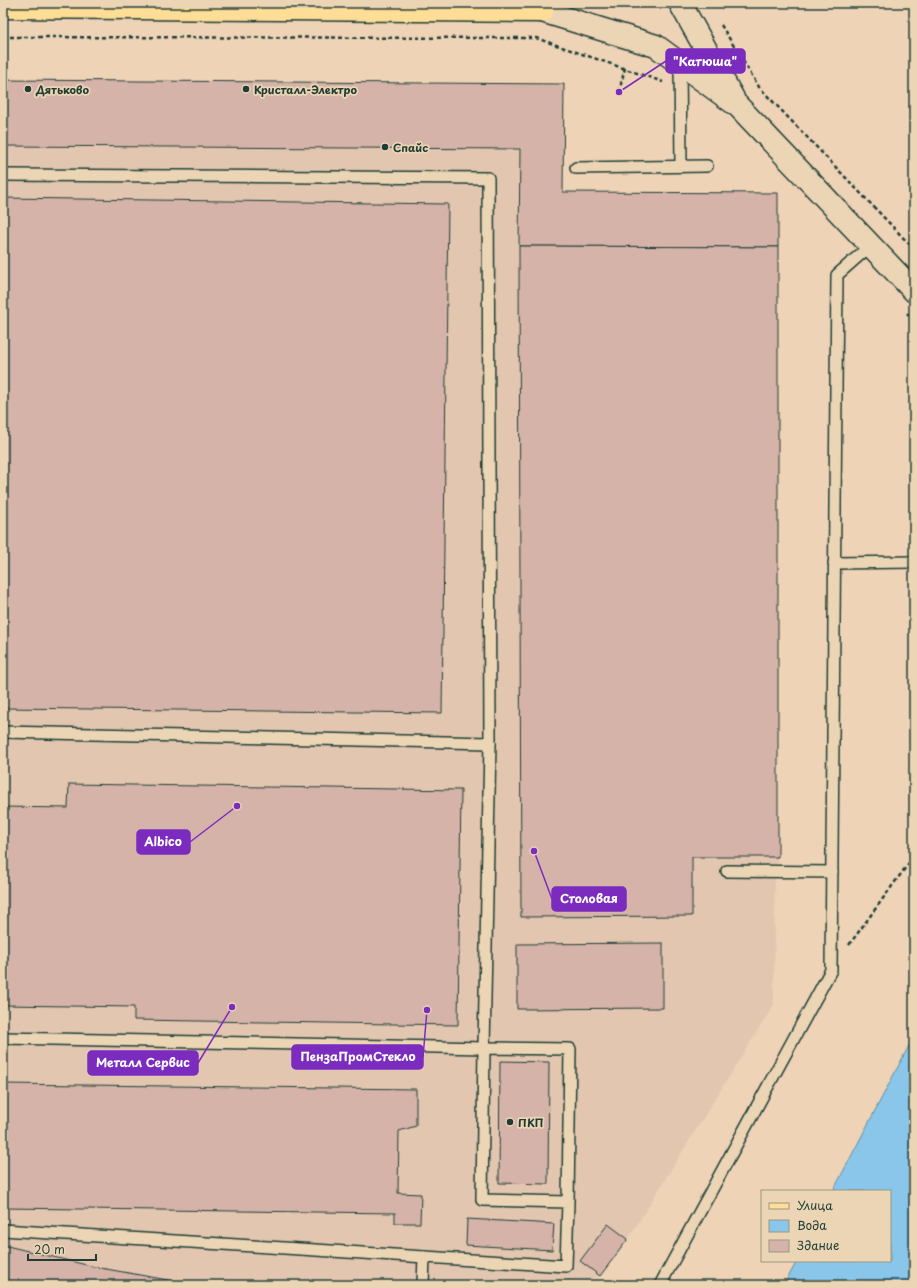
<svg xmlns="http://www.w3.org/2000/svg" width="917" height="1288" viewBox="0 0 917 1288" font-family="'Playpen Sans',sans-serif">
<rect width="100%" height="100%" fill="#eed3b7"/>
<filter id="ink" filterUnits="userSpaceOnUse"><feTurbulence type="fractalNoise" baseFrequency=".025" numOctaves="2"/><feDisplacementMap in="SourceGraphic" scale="8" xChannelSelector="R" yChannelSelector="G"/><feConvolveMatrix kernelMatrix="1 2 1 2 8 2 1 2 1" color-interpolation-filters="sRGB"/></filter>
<g filter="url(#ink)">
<!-- built -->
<path fill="#e2c6b0" d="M3 80 564 84 563 192 778 193V857L775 871 774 1004 628 1239 600 1276 580 1285H3Z"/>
<!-- water -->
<path fill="#8ac5ea" stroke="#5f8fa1" d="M914 1036V1285H784L797 1261H890V1191H833Z"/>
<!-- building -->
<g fill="#d5b3a9" stroke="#1f3d34">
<path d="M3 80 564 84 563 192 778 193V247L519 246 520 149 3 146Z"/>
<path d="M3 198 448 204 442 713 3 708Z"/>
<path d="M519 246 778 247V857H692V916L521 917Z"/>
<path d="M69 784 461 790 458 1025 134 1020V1007L3 1005V807L68 808Z"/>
<path d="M663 943V1008L517 1009V944Z"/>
<path d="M500 1061 549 1062 548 1184 499 1183Z"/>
<path d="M3 1084 416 1089V1126L399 1131 398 1193 421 1194 420 1223H395V1213L3 1208Z"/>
<path d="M467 1219 554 1224 552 1250 466 1245Z"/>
<path d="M608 1224 628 1239 600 1276 580 1261Z"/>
<path d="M3 1245 95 1267 196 1285H3Z"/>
</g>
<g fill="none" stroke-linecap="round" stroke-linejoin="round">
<defs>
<g id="lane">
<path d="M680 64 681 166"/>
<path d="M576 168 707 166"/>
<path d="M3 175 488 178 490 743 3 732"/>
<path d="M834 563 914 562"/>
<path d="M727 871 832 872"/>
<path d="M3 1038 484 1048 490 743"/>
<path d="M3 1230 566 1266 568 1202 570 1049 484 1048 482 1200 568 1202"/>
<path d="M423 1285 424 1257"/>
<path d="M660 1285 831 970 837 275 871 245"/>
</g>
<g id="secondary">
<path d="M680 3 733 98"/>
<path d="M542 11 656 46 738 106 914 291"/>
</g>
<path id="primary" d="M3 7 542 11 545 3"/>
</defs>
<!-- lane casing -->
<use href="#lane" stroke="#1f3d34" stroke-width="14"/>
<!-- secondary casing -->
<use href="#secondary" stroke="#1f3d34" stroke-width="25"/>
<!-- primary casing -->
<use href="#primary" stroke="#1f3d34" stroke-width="25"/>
<!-- path -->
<g stroke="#1f3d34" stroke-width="2.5" stroke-dasharray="4 3" stroke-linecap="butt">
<path d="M721 25 759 87 914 249"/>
<path d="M3 37 536 38 663 82"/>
<path d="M619 92 625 68"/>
<path d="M907 313 914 321"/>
<path d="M849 945 914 856"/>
</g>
<!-- lane -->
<use href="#lane" stroke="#ecd5b5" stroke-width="11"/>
<!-- secondary -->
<use href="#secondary" stroke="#ecd5b5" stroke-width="22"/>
<!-- primary -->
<use href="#primary" stroke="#fedd96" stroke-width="22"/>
</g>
</g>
<!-- markers -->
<g fill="#1f3d34" stroke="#ecd5b5" stroke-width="1.5">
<circle cx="28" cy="89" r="4"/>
<circle cx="246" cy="89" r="4"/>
<circle cx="385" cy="147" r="4"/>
<circle cx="510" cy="1122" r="4"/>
</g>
<g text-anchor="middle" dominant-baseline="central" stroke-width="3.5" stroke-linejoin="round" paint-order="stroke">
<!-- poi labels -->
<g font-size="11" font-weight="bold" fill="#1f3d34" stroke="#ecd5b5" text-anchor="start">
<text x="36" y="89">Дятьково</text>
<text x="254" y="89">Кристалл-Электро</text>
<text x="393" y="147">Спайс</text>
<text x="518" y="1122">ПКП</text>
</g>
</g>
<!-- callouts -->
<path fill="none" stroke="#7b2cbf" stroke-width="1.5" d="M619 92L666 61M237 806L190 842M534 851L552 899M427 1010L423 1057M232 1007L198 1063"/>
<g fill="#7b2cbf" stroke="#ecd5b5" stroke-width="1.5">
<circle cx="619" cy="92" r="4"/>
<circle cx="237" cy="806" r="4"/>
<circle cx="534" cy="851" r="4"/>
<circle cx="427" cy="1010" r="4"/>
<circle cx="232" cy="1007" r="4"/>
</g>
<g fill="#7b2cbf" stroke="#7b2cbf" stroke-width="1.5">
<rect x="666" y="49" width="79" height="24" rx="4"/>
<rect x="137" y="830" width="53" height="24" rx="4"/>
<rect x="552" y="887" width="74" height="24" rx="4"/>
<rect x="292" y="1045" width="131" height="24" rx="4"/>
<rect x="88" y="1051" width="110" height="24" rx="4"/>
</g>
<g font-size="12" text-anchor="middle" font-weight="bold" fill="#fff">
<text x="705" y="66">"Катюша"</text>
<text x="163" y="846">Albico</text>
<text x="589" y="903">Столовая</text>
<text x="358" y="1061">ПензаПромСтекло</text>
<text x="143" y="1067">Металл Сервис</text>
</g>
<!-- margin -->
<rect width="917" height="1288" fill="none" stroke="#ecd5b5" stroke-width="16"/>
<rect x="8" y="8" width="901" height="1272" fill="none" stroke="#1f3d34" stroke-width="1.5" filter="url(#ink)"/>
<!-- legend -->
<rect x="761" y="1190" width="130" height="72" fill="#ecd5b5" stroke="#9a9881"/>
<rect x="769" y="1203" width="20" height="6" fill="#fedd96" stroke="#9a9881"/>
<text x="797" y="1210" font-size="12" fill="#1f3d34">Улица</text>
<rect x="769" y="1220" width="20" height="12" fill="#8ac5ea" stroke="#9a9881"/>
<text x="797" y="1230" font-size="12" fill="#1f3d34">Вода</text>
<rect x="769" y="1240" width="20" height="12" fill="#d5b3a9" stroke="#9a9881"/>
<text x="797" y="1250" font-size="12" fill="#1f3d34">Здание</text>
<!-- scale -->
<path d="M28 1254v6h68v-6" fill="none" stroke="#1f3d34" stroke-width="2"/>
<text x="34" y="1254" font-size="12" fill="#1f3d34" stroke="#ecd5b5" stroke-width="3" paint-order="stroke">20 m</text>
</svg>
